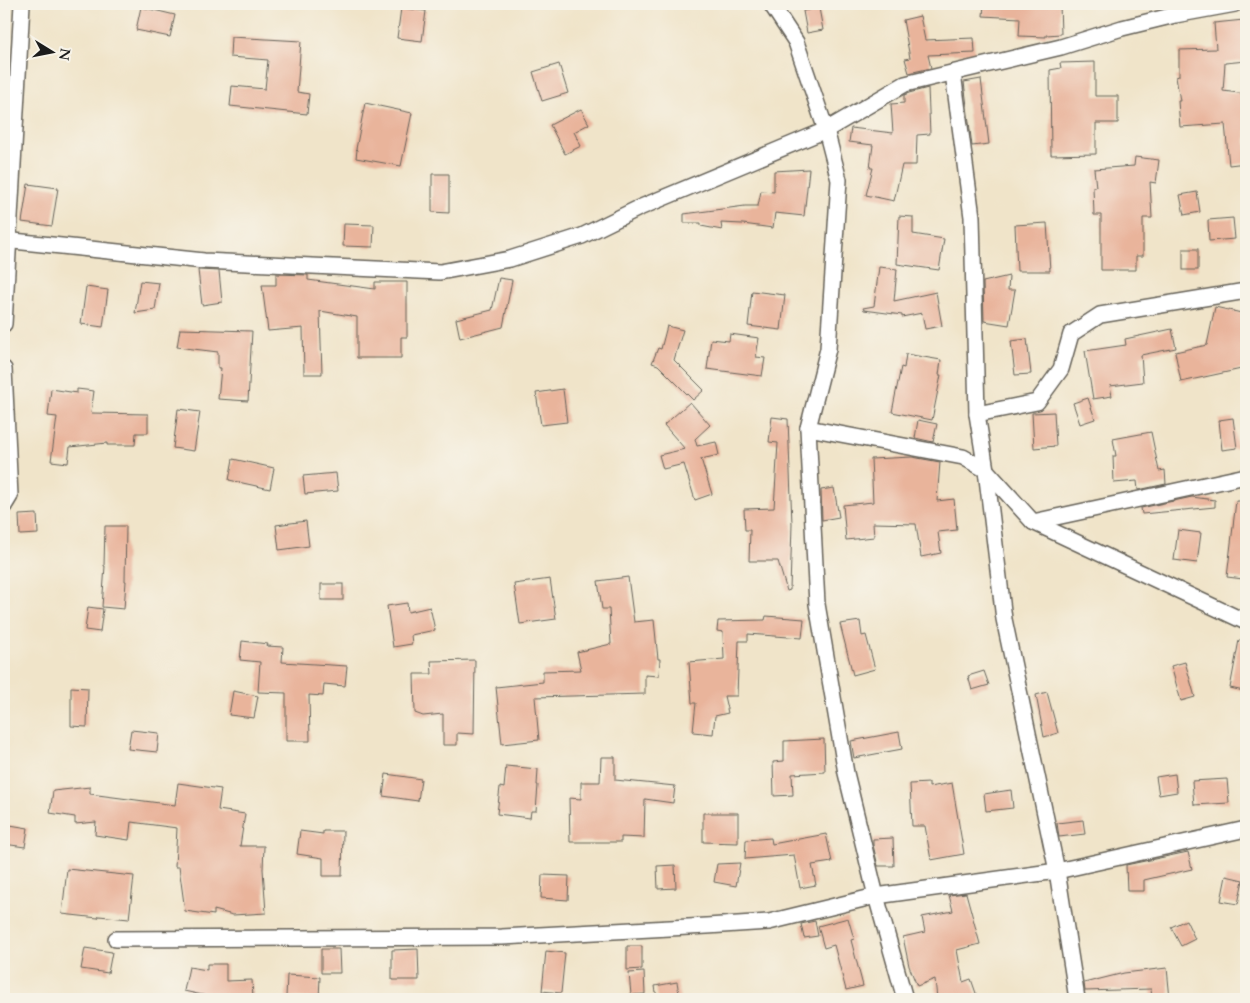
<svg xmlns="http://www.w3.org/2000/svg" width="1250" height="1003" viewBox="0 0 1250 1003" font-family="Cardo,serif">
<rect width="100%" height="100%" fill="#f7f3e8"/>
<filter id="ink" filterUnits="userSpaceOnUse"><feTurbulence type="fractalNoise" baseFrequency=".02" numOctaves="2"/><feDisplacementMap in="SourceGraphic" scale="10" xChannelSelector="R" yChannelSelector="G"/><feConvolveMatrix kernelMatrix="1 2 1 2 8 2 1 2 1" color-interpolation-filters="sRGB"/></filter>
<filter id="wash" filterUnits="userSpaceOnUse"><feTurbulence type="fractalNoise" baseFrequency=".0096" numOctaves="4" result="noise"/><feDisplacementMap in="SourceGraphic" scale="20" xChannelSelector="R" yChannelSelector="G"/><feGaussianBlur stdDeviation="1.12" result="paint"/><feColorMatrix in="noise" values="0 0 0 0 0 0 0 0 0 0 0 0 0 0 0 0 0 1.4 0 .05"/><feComposite in="paint" operator="in"/></filter>
<g filter="url(#wash)">
<rect width="100%" height="100%" fill="#f0e4c9"/>
<g id="blocks">
<!-- building -->
<g fill="#e9b49b">
<path d="M984 4H1060L1061 34 1046 35V37L1019 36 1020 18 983 16Z"/>
<path d="M141 7 175 15 170 37 136 30Z"/>
<path d="M401 8 426 11 422 41 397 38Z"/>
<path d="M819 8 823 30 807 33 803 11Z"/>
<path d="M920 16 925 40 974 38 975 53 928 55 931 68 909 73 905 59 910 58 903 20Z"/>
<path d="M1244 20 1246 44V61L1225 63 1223 91 1246 94V163L1229 165 1225 124 1180 127 1178 101H1180L1176 77 1179 76V50L1216 49 1214 23Z"/>
<path d="M231 37 301 41 297 92 309 94 307 114 230 106 232 86 265 89 268 60 230 57Z"/>
<path d="M1095 62V96H1118V123H1096V154L1051 155 1050 70 1061 68 1060 63Z"/>
<path d="M559 64 568 93 542 101 533 72Z"/>
<path d="M981 79 989 144 972 146 964 82Z"/>
<path d="M928 88 930 134 917 135 916 165H902L894 201 866 195 873 168H870L873 145 849 142 851 128 893 133 891 104 904 103V95L909 93Z"/>
<path d="M365 103 412 113 401 166 356 158 357 150 356 149Z"/>
<path d="M581 109 589 124 574 132 581 146 565 154 550 125Z"/>
<path d="M1135 157 1159 160 1156 183 1150 182 1152 218H1143V256H1136V270H1101V215H1094L1093 187H1096L1094 169 1134 166Z"/>
<path d="M809 169 804 216 775 213 773 228 743 224 721 223 722 230 701 226V223H684V214L745 206H758L761 191 774 192V171Z"/>
<path d="M432 174H449V213L432 212Z"/>
<path d="M28 184 58 188 52 226 22 222Z"/>
<path d="M1197 192 1200 212 1184 215 1180 195Z"/>
<path d="M899 216 913 217V234L944 239 939 270 897 264Z"/>
<path d="M1233 218 1235 239 1209 241 1208 220Z"/>
<path d="M1047 223 1050 271H1017L1015 225Z"/>
<path d="M344 224 374 225 373 247 343 246Z"/>
<rect x="1183" y="249" width="15" height="21"/>
<path d="M879 267 897 269 894 301 936 292 942 326 925 329 922 313 902 317V315L864 310 863 308 874 306Z"/>
<path d="M198 270 219 271 222 302 202 305Z"/>
<path d="M276 274 308 275V280L375 289V282H407V337H401V358H357V317L320 311 322 374H304L303 328 268 331 262 285H276Z"/>
<path d="M1009 276 1008 290H1015L1009 325 984 321 983 282Z"/>
<path d="M499 278 512 280 503 327 460 338 456 319 492 310Z"/>
<path d="M140 281 159 283 155 310 135 313Z"/>
<path d="M86 287 108 290 103 327 81 324Z"/>
<path d="M752 291 785 295 781 330 748 326Z"/>
<path d="M1215 307 1246 314V368L1181 382 1175 352 1207 345Z"/>
<path d="M667 326 683 330 674 360 704 390 693 400 658 365 652 363 658 348 661 349Z"/>
<path d="M180 329 252 331 248 401 218 399 221 368H218V352L177 347Z"/>
<path d="M1172 329 1176 348 1141 355 1143 382 1110 386 1112 396 1093 399 1085 351 1126 345 1125 339Z"/>
<path d="M730 334 759 338 756 357 765 358 762 376 707 369 711 339 729 341Z"/>
<path d="M1027 339 1031 374 1015 375 1011 341Z"/>
<path d="M906 354 941 360 939 375H941L932 420 892 412 901 367 904 368Z"/>
<path d="M51 389 77 393V389L94 391 91 413 148 414V433H136L135 445H107V443L70 447 68 463 51 461 57 417 48 416Z"/>
<path d="M563 389 567 422 541 425 536 393Z"/>
<path d="M1088 398 1095 419 1080 424 1073 403Z"/>
<path d="M690 402 710 425 695 439 697 446 716 442 719 455 701 459 712 494 695 500 684 464 663 469 659 455 685 449 664 425Z"/>
<path d="M178 409 200 412 194 451 173 448Z"/>
<path d="M1054 412 1056 446 1034 448 1032 413Z"/>
<path d="M772 417 788 419 792 524 790 590 787 591 778 561H749L750 530H745L744 509 774 508 778 443 769 442Z"/>
<path d="M1233 418 1237 448 1222 450 1219 420Z"/>
<path d="M918 420 937 424 933 442 915 438Z"/>
<path d="M1151 432 1159 471 1165 470 1166 484 1138 490 1137 481 1114 483 1113 456H1116L1113 439Z"/>
<path d="M912 457 940 462 937 501 954 499 957 530 938 532 941 553 921 557 916 524 873 523 874 537 846 540 843 505 873 502 871 459Z"/>
<path d="M233 459 274 468 270 489 229 480Z"/>
<path d="M336 473 338 491 305 494 303 476Z"/>
<path d="M834 488 839 517 822 520 821 490Z"/>
<path d="M1192 497 1215 500V507L1142 514 1141 508Z"/>
<path d="M1236 501H1246V552L1243 579 1227 577Z"/>
<path d="M37 514 38 534 20 535 19 515Z"/>
<path d="M306 521 309 546 279 550 276 525Z"/>
<path d="M105 526H126L125 581H126L124 609 102 607 105 566H104Z"/>
<path d="M1178 530 1201 533 1197 563 1174 560Z"/>
<path d="M628 577 634 622 654 620 658 659H660L659 676 645 675V694L535 697 539 740 502 744 496 687 543 682V671L581 670 577 652 611 644 609 609H602L598 581Z"/>
<path d="M550 579 556 619 520 624 514 584Z"/>
<rect x="321" y="584" width="22" height="16"/>
<path d="M407 603 408 612 430 607 435 630 411 635 412 644 393 647 387 606Z"/>
<path d="M88 607 103 609 100 632 85 630Z"/>
<path d="M766 616 804 619 802 638 748 634V641H739L737 696H724L728 713 715 716 713 734 693 732 696 703H692L689 662 724 659 723 632 717 631 718 621 765 620Z"/>
<path d="M860 621 862 636 866 635 875 669 853 675 840 624Z"/>
<path d="M1239 640H1246V681L1244 691 1230 688Z"/>
<path d="M242 641 268 644 267 646 283 647 282 662 347 666 345 686 324 684 323 696 309 695 310 741H286V693L258 692 260 662 240 660Z"/>
<path d="M475 660 474 734 457 733V745H443V714L423 716 415 713 414 674H432L431 661Z"/>
<path d="M1185 662 1195 697 1181 701 1171 666Z"/>
<path d="M984 671 989 685 972 690 968 676Z"/>
<path d="M71 687 88 688 87 727 71 726Z"/>
<path d="M233 691 258 696 254 718 229 715Z"/>
<path d="M1047 692 1058 733 1044 737 1036 695Z"/>
<path d="M131 730 159 733 157 752 128 749Z"/>
<path d="M899 732 902 749 854 758 851 741Z"/>
<path d="M824 739 825 772 792 774 793 795 774 796 773 762 784 761V741Z"/>
<path d="M601 757H615V780L675 786 673 803 645 799 644 838 621 837V842H570L569 798 581 799V782H600Z"/>
<path d="M506 766 538 769 537 785H538L536 811H531L530 818 497 814 500 787 504 788Z"/>
<path d="M386 774 421 779 418 801 383 796Z"/>
<path d="M1175 774 1177 792 1159 795 1156 777Z"/>
<path d="M1227 779 1229 803 1194 805 1192 781Z"/>
<path d="M178 783 221 789 218 810 245 814 240 846H264L263 869 266 913 233 915 214 910V915L185 911 179 867H175L177 828 131 822 129 840 95 835 96 822 75 824V817L50 813 53 791 90 787V794L175 805Z"/>
<path d="M929 783V787L952 783 964 854 931 860 925 826H912L910 784Z"/>
<path d="M1011 790 1013 808 986 811 984 794Z"/>
<path d="M703 813H738V843L703 842Z"/>
<path d="M1083 820 1085 834 1059 837 1057 823Z"/>
<path d="M4 824 28 828 25 847 4 844Z"/>
<path d="M300 831 323 834V831H343L342 876H323V858L297 854Z"/>
<path d="M826 834 832 862 812 865 816 885 800 888 794 855 745 859 746 840 771 838 772 844Z"/>
<path d="M893 838 894 866H878L873 845V839Z"/>
<path d="M1188 852 1192 869 1144 880V891H1127L1126 865Z"/>
<path d="M740 863 736 886 714 882 717 864Z"/>
<path d="M675 865 676 888 658 889 657 866Z"/>
<path d="M67 869 134 876 129 919 99 916 98 918 62 914Z"/>
<path d="M542 875 569 876 568 900 541 898Z"/>
<path d="M1226 876 1243 880 1238 904 1221 901Z"/>
<path d="M966 893 980 944 957 950 963 982 971 979 978 999H937L935 979 917 986 909 966 903 937 925 932 922 917 953 911 949 895Z"/>
<path d="M848 918 854 939 851 940 863 986 846 990 834 945 824 948 818 926Z"/>
<path d="M1186 920 1195 939 1181 946 1171 927Z"/>
<path d="M815 921 818 936 804 938 801 924Z"/>
<path d="M627 946H642V969L627 970Z"/>
<path d="M85 948 112 952 108 973 81 969Z"/>
<path d="M321 949H339L340 973H321Z"/>
<path d="M418 949 419 980H392V950Z"/>
<path d="M546 951 565 953 561 993 542 991Z"/>
<path d="M207 964H226V981L252 980 253 999H216V998L184 991 189 967 207 970Z"/>
<path d="M1167 968 1170 999H1152L1151 989 1085 991 1084 983 1124 973Z"/>
<path d="M644 972 645 994 631 995 629 973Z"/>
<path d="M287 975 320 977 319 999 286 997Z"/>
<path d="M677 982 680 999H657L655 986Z"/>
</g>
</g>
</g>
<g filter="url(#ink)">
<use href="#blocks" fill-opacity="0" stroke="#666259" stroke-width="1"/>
<g fill="none" stroke-linecap="round" stroke-linejoin="round">
<defs>
<g id="street">
<path d="M771 4 796 42 826 130 839 180 828 349 808 428 817 604 846 773 876 896 905 999"/>
<path d="M953 73 972 217 977 414 986 470 1004 619 1057 871 1077 999"/>
<path d="M4 240 204 261 440 272 510 259 582 236 639 208 826 130 905 84 1061 47 1122 28 1175 15 1235 4"/>
<path d="M4 324 22 4"/>
<path d="M4 369 10 496 4 506"/>
<path d="M977 414 1037 402 1061 369 1071 334 1100 315 1246 291"/>
<path d="M808 428 963 457 986 470 1033 522 1246 622"/>
<path d="M1033 522 1246 476"/>
<path d="M116 939 502 937 707 926 769 922 876 896 1057 871 1246 829"/>
</g>
</defs>
<!-- street casing -->
<use href="#street" stroke="#666259" stroke-width="18"/>
<!-- street -->
<use href="#street" stroke="#fff" stroke-width="15"/>
</g>
</g>
<!-- margin -->
<rect width="1250" height="1003" fill="none" stroke="#f7f3e8" stroke-width="20"/>
<!-- north arrow -->
<g transform="translate(52 52) rotate(100)" stroke="#f7f3e8" stroke-width="4" paint-order="stroke">
<path d="M0-4L9 19L0 12L-9 19Z" fill="#1c1c1c"/>
<text y="-8" font-size="14" font-weight="bold" text-anchor="middle" fill="#1c1c1c">N</text>
</g>
</svg>
